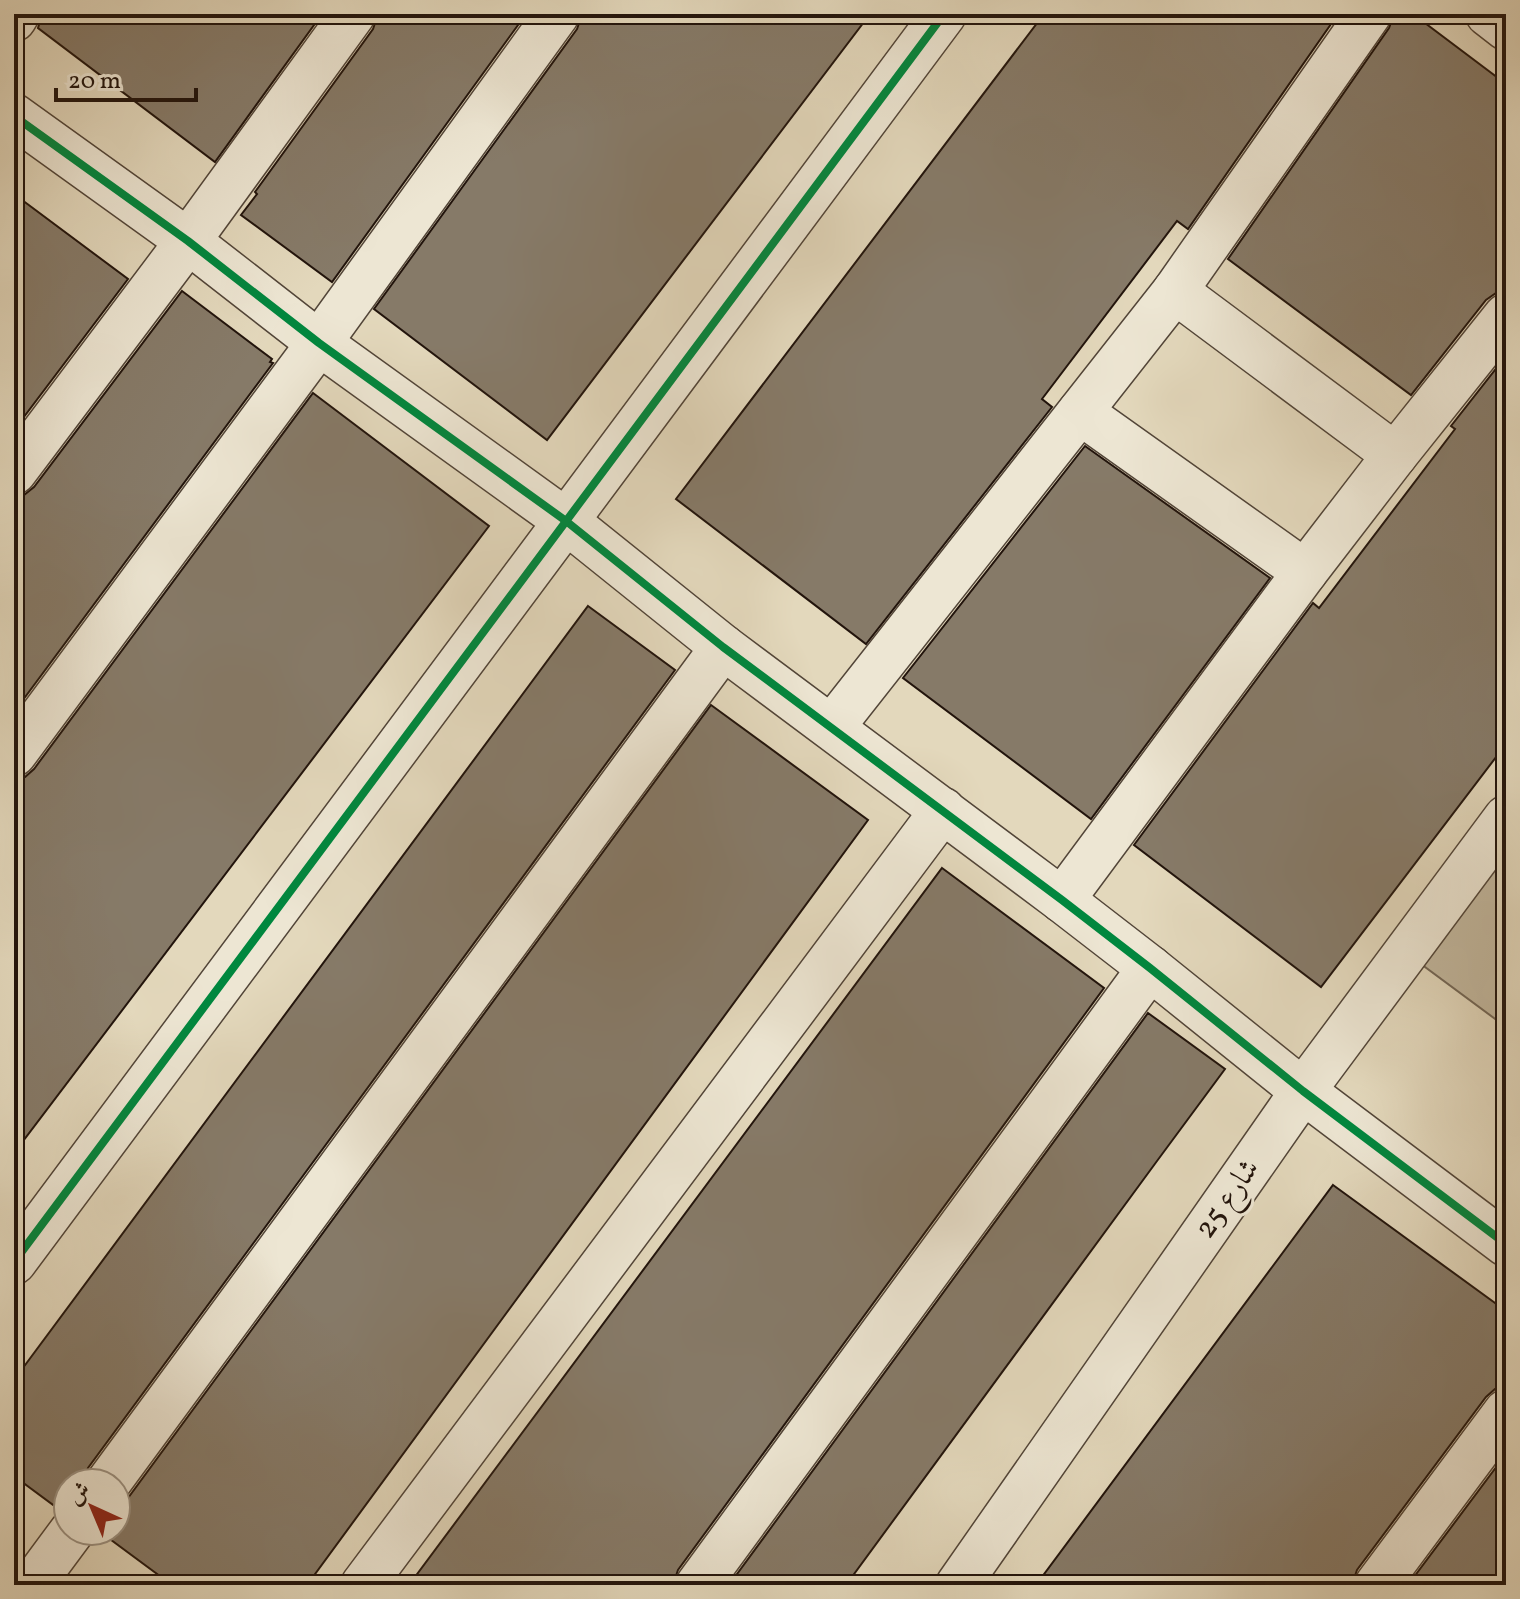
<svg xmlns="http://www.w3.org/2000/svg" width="1520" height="1599" viewBox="0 0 1520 1599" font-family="Vollkorn,Amiri,serif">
<rect width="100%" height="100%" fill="#e3d8bc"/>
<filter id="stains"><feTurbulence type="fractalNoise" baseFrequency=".0025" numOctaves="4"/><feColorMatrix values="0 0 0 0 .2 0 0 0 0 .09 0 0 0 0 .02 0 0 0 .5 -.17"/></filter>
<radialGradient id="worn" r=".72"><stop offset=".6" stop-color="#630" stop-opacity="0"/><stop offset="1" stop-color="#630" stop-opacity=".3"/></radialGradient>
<!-- green -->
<path fill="#c2b79e" stroke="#726655" stroke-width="2" d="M1506 850V1027L1421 964Z"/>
<!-- building -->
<g fill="#867a68" stroke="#22140c" stroke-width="2">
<path d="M42 14H322L215 162 38 28Z"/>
<path d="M378 14H526L332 282 241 215 257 194 255 192 373 29Z"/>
<path d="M582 14H870L547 440 374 309 577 29Z"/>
<path d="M1044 14H1338L1188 229 1177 221 1042 399 1052 407 866 644 676 499Z"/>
<path d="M1394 14H1413L1506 84V292L1496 293 1486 300 1411 395 1228 259 1389 28Z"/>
<path d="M14 194 128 279 14 430Z"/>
<path d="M182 291 272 359 270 362 273 363 14 712V496L24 495 34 487Z"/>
<path d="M1506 356V744L1321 987 1134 845 1313 603 1319 608 1455 429 1451 426Z"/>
<path d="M313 393 489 526 14 1153V779L25 777 34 769Z"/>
<path d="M1085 446 1270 578 1091 819 903 678Z"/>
<path d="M588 606 675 670 88 1468 83 1483H68V1507L60 1510 14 1476V1380Z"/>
<path d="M711 705 868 820 307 1585H172L99 1531H116V1506L128 1498Z"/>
<path d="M942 868 1104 988 678 1570 673 1585H409Z"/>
<path d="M1148 1013 1225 1069 1157 1161 846 1585H729Z"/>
<path d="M1333 1185 1506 1311V1388L1495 1389 1486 1397 1357 1570 1352 1585H1036Z"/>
<path d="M1506 1454V1585H1408Z"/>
</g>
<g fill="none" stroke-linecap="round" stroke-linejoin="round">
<defs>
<g id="minor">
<path d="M1488 14 1506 28"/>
<path d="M14 19 17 14"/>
<path d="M14 116 188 241 319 343 566 521 723 647 1062 900 1150 968 1303 1091 1506 1244"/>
<path d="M1175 291 1395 455"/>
<path d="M1080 412 1305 572"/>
<path d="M14 472 188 241 353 14"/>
<path d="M832 727 1175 291 1369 14"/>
<path d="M14 754 319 343 557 14"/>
<path d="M1062 900 1305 572 1395 455 1506 316"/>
<path d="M14 1262 944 14"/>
<path d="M108 1483 723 647"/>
<path d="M32 1585 72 1531"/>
<path d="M363 1585 943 810"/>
<path d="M698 1585 1150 968"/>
<path d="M958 1585 1303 1091 1506 818"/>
<path d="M1377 1585 1506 1412"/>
</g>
</defs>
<!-- minor casing -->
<use href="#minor" stroke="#524538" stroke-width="47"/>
<!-- minor -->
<use href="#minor" stroke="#ede6d3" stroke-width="44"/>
<defs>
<g id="cycleway">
<path d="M14 116 188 241 319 343 566 521 723 647 1062 900 1150 968 1303 1091 1506 1244"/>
<path d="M14 1262 944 14"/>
</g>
</defs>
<!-- cycleway casing -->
<use href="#cycleway" stroke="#ede6d3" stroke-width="13"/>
<!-- cycleway -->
<use href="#cycleway" stroke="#00873e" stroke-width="8"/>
</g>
<g text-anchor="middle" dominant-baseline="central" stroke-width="6" stroke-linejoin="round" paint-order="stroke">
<!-- street labels -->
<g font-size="30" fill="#22140c" stroke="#ede6d3">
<text transform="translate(1228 1199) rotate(-55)">شارع 25</text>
</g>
</g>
<!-- margin -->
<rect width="1520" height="1599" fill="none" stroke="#e3d8bc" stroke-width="48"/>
<rect x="16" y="16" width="1488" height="1567" fill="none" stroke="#22140c" stroke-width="4"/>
<rect x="24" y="24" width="1472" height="1551" fill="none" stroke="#22140c" stroke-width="2"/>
<!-- north arrow -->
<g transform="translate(92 1507) rotate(316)"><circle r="38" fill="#ede6d3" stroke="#9c9283" stroke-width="2"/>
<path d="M0-6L14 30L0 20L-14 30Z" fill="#8f2418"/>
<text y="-12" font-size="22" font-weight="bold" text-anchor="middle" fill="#22140c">ش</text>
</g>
<!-- scale -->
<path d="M56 88v12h140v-12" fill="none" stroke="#22140c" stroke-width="4"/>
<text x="68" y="88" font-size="24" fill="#22140c" stroke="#ede6d3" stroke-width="6" paint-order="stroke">20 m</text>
<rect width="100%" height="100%" filter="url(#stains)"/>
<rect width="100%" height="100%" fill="url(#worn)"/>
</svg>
